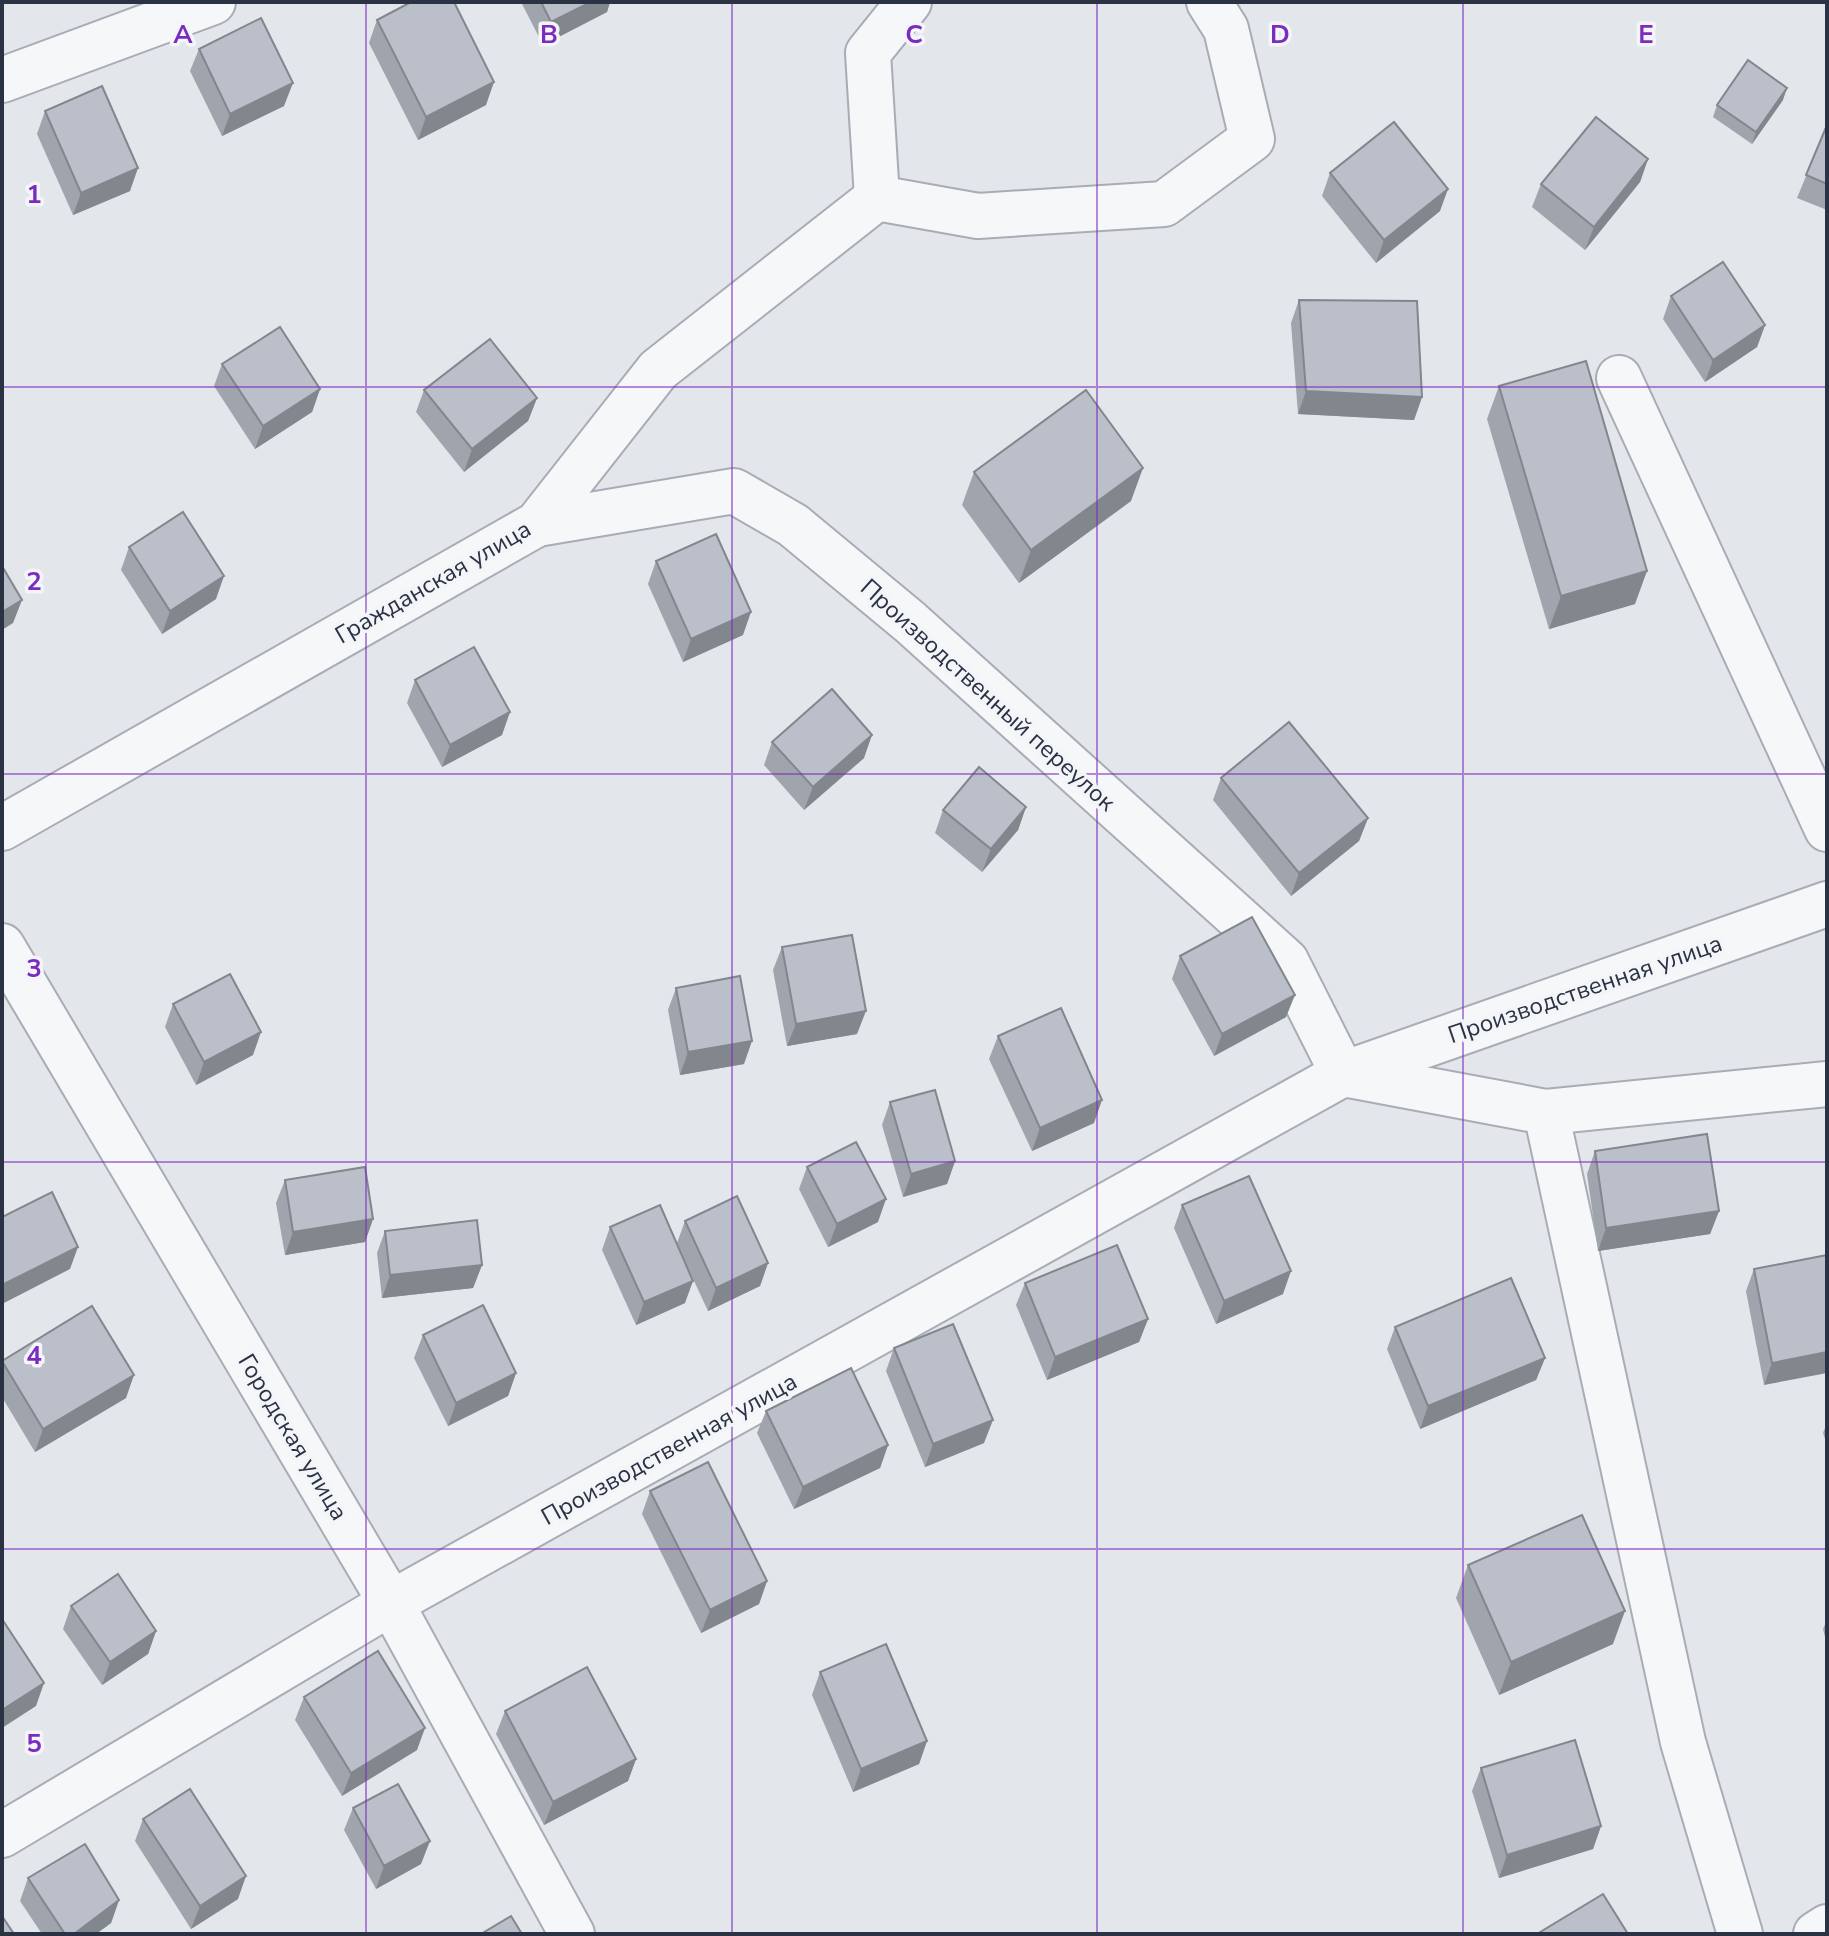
<svg xmlns="http://www.w3.org/2000/svg" width="1829" height="1936" viewBox="0 0 1829 1936" font-family="'Nunito Sans',sans-serif">
<rect width="100%" height="100%" fill="#e3e6eb"/>
<g fill="none" stroke-linecap="round" stroke-linejoin="round">
<defs>
<g id="minor">
<path d="M2 80 213 2"/>
<path d="M877 198 868 53 909 2"/>
<path d="M1619 378 1827 829"/>
<path d="M537 524 734 491 793 525 910 622 1286 961 1343 1074 1827 904"/>
<path d="M2 828 537 524 658 370 877 198 978 216 1164 204 1252 139 1226 29 1209 2"/>
<path d="M1546 1112 1683 1742 1740 1934"/>
<path d="M2 1835 391 1603 1343 1074 1546 1112 1827 1084"/>
<path d="M1816 1934 1827 1927"/>
</g>
<path id="tertiary" d="M2 946 391 1603 572 1934"/>
</defs>
<!-- minor casing -->
<use href="#minor" stroke="#a8acb6" stroke-width="48"/>
<!-- tertiary casing -->
<use href="#tertiary" stroke="#a8acb6" stroke-width="48"/>
<!-- minor -->
<use href="#minor" stroke="#f6f7f9" stroke-width="44"/>
<!-- tertiary -->
<use href="#tertiary" stroke="#f6f7f9" stroke-width="44"/>
</g>
<!-- wall -->
<g fill="#a0a4ad">
<path d="M521 2H610L607 12 543 45Z"/>
<path d="M377 20 486 105 418 140 369 43Z"/>
<path d="M199 49 284 106 222 136 190 71Z"/>
<path d="M1783 100 1752 144 1713 117 1717 105Z"/>
<path d="M45 111 130 191 73 215 37 134Z"/>
<path d="M1827 125V210L1797 198Z"/>
<path d="M1648 159 1640 182 1585 250 1532 207 1541 184Z"/>
<path d="M1330 173 1440 211 1376 263 1322 196Z"/>
<path d="M1671 296 1765 325 1757 347 1705 382 1663 319Z"/>
<path d="M1299 300 1422 397 1414 420 1298 414 1291 323Z"/>
<path d="M222 364 320 389 312 412 255 449 214 386Z"/>
<path d="M1499 386 1635 604 1549 629 1487 419Z"/>
<path d="M424 390 537 398 528 421 464 472 416 412Z"/>
<path d="M974 472 1131 501 1019 583 962 505Z"/>
<path d="M129 547 216 599 162 634 121 570Z"/>
<path d="M656 561 743 635 683 662 648 584Z"/>
<path d="M415 680 502 735 442 767 407 703Z"/>
<path d="M772 742 864 758 804 810 764 765Z"/>
<path d="M1221 778 1368 818 1359 841 1291 896 1213 800Z"/>
<path d="M1026 807 1018 830 982 872 935 833 943 810Z"/>
<path d="M782 947 857 1034 787 1046 773 970Z"/>
<path d="M1180 956 1286 1017 1214 1056 1172 979Z"/>
<path d="M676 988 744 1064 680 1075 668 1010Z"/>
<path d="M173 1004 253 1055 196 1085 165 1027Z"/>
<path d="M998 1036 1094 1123 1032 1151 989 1059Z"/>
<path d="M890 1102 955 1161 947 1184 903 1197 882 1125Z"/>
<path d="M1595 1151 1719 1211 1710 1234 1598 1251 1587 1174Z"/>
<path d="M807 1167 878 1222 828 1247 799 1189Z"/>
<path d="M285 1180 373 1219 365 1242 285 1255 276 1203Z"/>
<path d="M1182 1205 1283 1294 1216 1324 1174 1228Z"/>
<path d="M685 1221 768 1263 760 1286 708 1311 688 1268 685 1303 636 1325 602 1250 610 1227 677 1243Z"/>
<path d="M385 1231 482 1265 473 1288 382 1298 377 1253Z"/>
<path d="M1827 1255 1764 1385 1746 1291 1754 1269Z"/>
<path d="M1025 1283 1148 1319 1139 1342 1047 1380 1016 1305Z"/>
<path d="M1395 1327 1545 1358 1536 1380 1420 1429 1387 1349Z"/>
<path d="M423 1335 516 1373 508 1396 448 1426 414 1358Z"/>
<path d="M894 1348 984 1443 925 1467 886 1371Z"/>
<path d="M2 1361 126 1398 35 1452 2 1397Z"/>
<path d="M766 1411 888 1445 880 1468 794 1509 757 1433Z"/>
<path d="M1827 1423V1445L1823 1433Z"/>
<path d="M650 1491 767 1581 759 1604 701 1633 642 1514Z"/>
<path d="M1468 1565 1613 1644 1499 1695 1456 1598Z"/>
<path d="M71 1606 156 1631 148 1654 102 1685 63 1629Z"/>
<path d="M1827 1620V1645L1823 1629Z"/>
<path d="M820 1672 927 1741 919 1764 853 1792 812 1695Z"/>
<path d="M304 1697 417 1750 342 1796 295 1720Z"/>
<path d="M505 1711 636 1759 628 1781 544 1825 496 1734Z"/>
<path d="M1481 1768 1601 1826 1593 1849 1499 1878 1472 1791Z"/>
<path d="M353 1808 421 1864 376 1889 344 1830Z"/>
<path d="M143 1819 238 1899 191 1929 135 1841Z"/>
<path d="M28 1878 119 1900 111 1923 96 1934H42L20 1901Z"/>
</g>
<!-- shaded-wall -->
<g fill="#82868d">
<path d="M591 2H610L607 12 543 45 551 22Z"/>
<path d="M494 82 486 105 418 140 426 117Z"/>
<path d="M293 83 284 106 222 136 230 114Z"/>
<path d="M1787 88 1783 100 1752 144 1756 132Z"/>
<path d="M1648 159 1640 182 1585 250 1594 227Z"/>
<path d="M138 168 130 191 73 215 81 193Z"/>
<path d="M1448 189 1440 211 1376 263 1384 240Z"/>
<path d="M1765 325 1757 347 1705 382 1713 360Z"/>
<path d="M320 389 312 412 255 449 263 426Z"/>
<path d="M1306 391 1422 397 1414 420 1298 414Z"/>
<path d="M537 398 528 421 464 472 472 449Z"/>
<path d="M1143 468 1131 501 1019 583 1031 550Z"/>
<path d="M1647 571 1635 604 1549 629 1561 596Z"/>
<path d="M224 576 216 599 162 634 170 611Z"/>
<path d="M22 600 13 623 2 630V612Z"/>
<path d="M751 612 743 635 683 662 691 639Z"/>
<path d="M510 712 502 735 442 767 450 745Z"/>
<path d="M872 735 864 758 804 810 813 787Z"/>
<path d="M1026 807 1018 830 982 872 991 849Z"/>
<path d="M1368 818 1359 841 1291 896 1299 873Z"/>
<path d="M1295 995 1286 1017 1214 1056 1222 1034Z"/>
<path d="M866 1011 857 1034 787 1046 796 1024Z"/>
<path d="M261 1032 253 1055 196 1085 204 1062Z"/>
<path d="M752 1041 744 1064 680 1075 688 1052Z"/>
<path d="M1102 1100 1094 1123 1032 1151 1040 1128Z"/>
<path d="M955 1161 947 1184 903 1197 911 1174Z"/>
<path d="M886 1199 878 1222 828 1247 837 1224Z"/>
<path d="M1719 1211 1710 1234 1598 1251 1606 1228Z"/>
<path d="M373 1219 365 1242 285 1255 293 1232Z"/>
<path d="M78 1247 70 1269 2 1304V1285Z"/>
<path d="M768 1263 760 1286 708 1311 716 1288Z"/>
<path d="M482 1265 473 1288 382 1298 390 1275Z"/>
<path d="M1291 1271 1283 1294 1216 1324 1224 1301Z"/>
<path d="M693 1281 685 1303 636 1325 644 1302Z"/>
<path d="M1148 1319 1139 1342 1047 1380 1055 1357Z"/>
<path d="M1827 1352V1373L1764 1385 1772 1363Z"/>
<path d="M1545 1358 1536 1380 1420 1429 1428 1406Z"/>
<path d="M516 1373 508 1396 448 1426 456 1403Z"/>
<path d="M134 1375 126 1398 35 1452 43 1429Z"/>
<path d="M993 1420 984 1443 925 1467 933 1444Z"/>
<path d="M888 1445 880 1468 794 1509 803 1487Z"/>
<path d="M767 1581 759 1604 701 1633 710 1610Z"/>
<path d="M1625 1611 1613 1644 1499 1695 1511 1662Z"/>
<path d="M156 1631 148 1654 102 1685 110 1662Z"/>
<path d="M44 1683 36 1706 2 1728V1710Z"/>
<path d="M425 1728 417 1750 342 1796 351 1773Z"/>
<path d="M927 1741 919 1764 853 1792 861 1769Z"/>
<path d="M636 1759 628 1781 544 1825 553 1802Z"/>
<path d="M1601 1826 1593 1849 1499 1878 1507 1855Z"/>
<path d="M430 1841 421 1864 376 1889 384 1866Z"/>
<path d="M246 1876 238 1899 191 1929 200 1906Z"/>
<path d="M119 1900 111 1923 96 1934H74Z"/>
</g>
<!-- building -->
<g fill="#babfc9" stroke="#82868d" stroke-width="2">
<path d="M411 2H454L494 82 426 117 377 20Z"/>
<path d="M541 2H591L551 22Z"/>
<path d="M261 18 293 83 230 114 199 49Z"/>
<path d="M1748 60 1787 88 1756 132 1717 105Z"/>
<path d="M102 86 138 168 81 193 45 111Z"/>
<path d="M1596 117 1648 159 1594 227 1541 184Z"/>
<path d="M1394 122 1448 189 1384 240 1330 173Z"/>
<path d="M1827 125V184L1806 175Z"/>
<path d="M1723 262 1765 325 1713 360 1671 296Z"/>
<path d="M1299 300 1417 301 1422 397 1306 391Z"/>
<path d="M280 327 320 389 263 426 222 364Z"/>
<path d="M490 339 537 398 472 449 424 390Z"/>
<path d="M1586 361 1647 571 1561 596 1499 386Z"/>
<path d="M1086 390 1143 468 1031 550 974 472Z"/>
<path d="M183 512 224 576 170 611 129 547Z"/>
<path d="M716 534 751 612 691 639 656 561Z"/>
<path d="M2 566 22 600 2 612Z"/>
<path d="M474 647 510 712 450 745 415 680Z"/>
<path d="M832 689 872 735 813 787 772 742Z"/>
<path d="M1289 722 1368 818 1299 873 1221 778Z"/>
<path d="M979 767 1026 807 991 849 943 810Z"/>
<path d="M1252 917 1295 995 1222 1034 1180 956Z"/>
<path d="M852 935 866 1011 796 1024 782 947Z"/>
<path d="M230 974 261 1032 204 1062 173 1004Z"/>
<path d="M740 976 752 1041 688 1052 676 988Z"/>
<path d="M1061 1008 1102 1100 1040 1128 998 1036Z"/>
<path d="M935 1090 955 1161 911 1174 890 1102Z"/>
<path d="M1707 1134 1719 1211 1606 1228 1595 1151Z"/>
<path d="M856 1142 886 1199 837 1224 807 1167Z"/>
<path d="M365 1167 373 1219 293 1232 285 1180Z"/>
<path d="M1249 1176 1291 1271 1224 1301 1182 1205Z"/>
<path d="M52 1192 78 1247 2 1285V1217Z"/>
<path d="M737 1196 768 1263 716 1288 685 1221Z"/>
<path d="M660 1205 693 1281 644 1302 610 1227Z"/>
<path d="M477 1220 482 1265 390 1275 385 1231Z"/>
<path d="M1117 1245 1148 1319 1055 1357 1025 1283Z"/>
<path d="M1827 1255V1352L1772 1363 1754 1269Z"/>
<path d="M1511 1278 1545 1358 1428 1406 1395 1327Z"/>
<path d="M483 1305 516 1373 456 1403 423 1335Z"/>
<path d="M92 1306 134 1375 43 1429 2 1361Z"/>
<path d="M953 1324 993 1420 933 1444 894 1348Z"/>
<path d="M851 1368 888 1445 803 1487 766 1411Z"/>
<path d="M708 1462 767 1581 710 1610 650 1491Z"/>
<path d="M1582 1515 1625 1611 1511 1662 1468 1565Z"/>
<path d="M118 1574 156 1631 110 1662 71 1606Z"/>
<path d="M2 1619 44 1683 2 1710Z"/>
<path d="M886 1644 927 1741 861 1769 820 1672Z"/>
<path d="M378 1651 425 1728 351 1773 304 1697Z"/>
<path d="M587 1667 636 1759 553 1802 505 1711Z"/>
<path d="M1575 1740 1601 1826 1507 1855 1481 1768Z"/>
<path d="M398 1784 430 1841 384 1866 353 1808Z"/>
<path d="M190 1789 246 1876 200 1906 143 1819Z"/>
<path d="M85 1844 119 1900 74 1934H65L28 1878Z"/>
<path d="M1603 1894 1628 1934H1537Z"/>
<path d="M2 1916 14 1934H2Z"/>
<path d="M511 1916 522 1934H481Z"/>
</g>
<!-- grid -->
<path fill="none" stroke="#7b2cbf" stroke-width="2" stroke-opacity="0.55" d="M366 2V1934M732 2V1934M1097 2V1934M1463 2V1934M2 387H1827M2 774H1827M2 1162H1827M2 1549H1827"/>
<g text-anchor="middle" dominant-baseline="central" stroke-width="7" stroke-linejoin="round" paint-order="stroke">
<!-- street labels -->
<g font-size="24" fill="#2a3244" stroke="#f3f5f8">
<text transform="translate(433 582) rotate(-30)">Гражданская улица</text>
<text transform="translate(988 695) rotate(42)">Производственный переулок</text>
<text transform="translate(1585 989) rotate(-19)">Производственная улица</text>
<text transform="translate(293 1437) rotate(59)">Городская улица</text>
<text transform="translate(669 1449) rotate(-29)">Производственная улица</text>
</g>
</g>
<g font-size="26" text-anchor="middle" font-weight="bold" fill="#7b2cbf" stroke="#f3f5f8" stroke-width="7" stroke-linejoin="round" paint-order="stroke">
<text x="183" y="43">A</text>
<text x="549" y="43">B</text>
<text x="914" y="43">C</text>
<text x="1280" y="43">D</text>
<text x="1646" y="43">E</text>
<text x="34" y="203">1</text>
<text x="34" y="590">2</text>
<text x="34" y="977">3</text>
<text x="34" y="1364">4</text>
<text x="34" y="1752">5</text>
</g>
<!-- border -->
<rect width="1829" height="1936" fill="none" stroke="#2a3244" stroke-width="8"/>
</svg>
